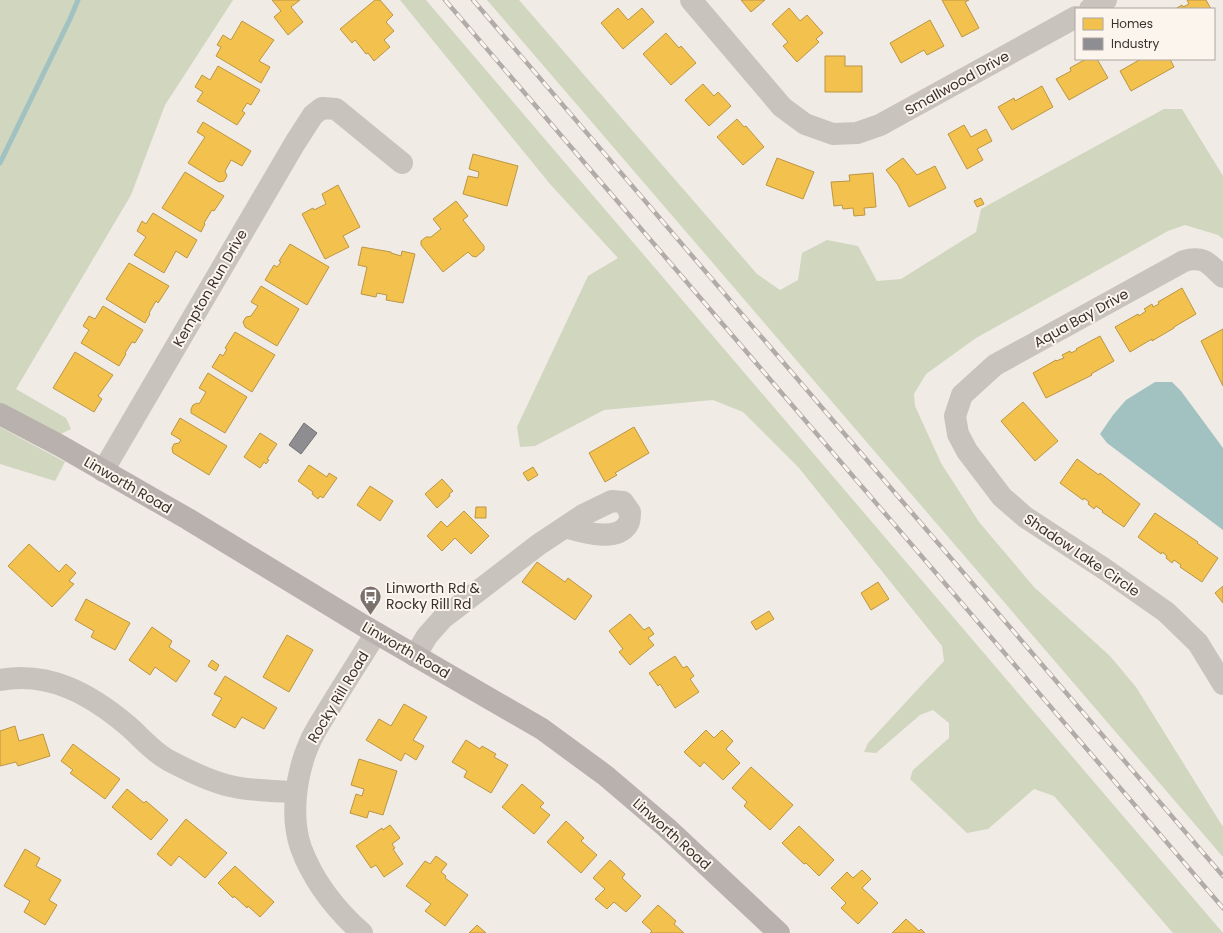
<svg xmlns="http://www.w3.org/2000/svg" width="1223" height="933" viewBox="0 0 1223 933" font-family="Poppins,sans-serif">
<rect width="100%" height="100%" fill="#f0ebe5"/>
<!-- green -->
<g fill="#d1d6bf">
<path d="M0 0H233L165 105 131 195 16 389 66 418 71 429 61 434 0 404Z"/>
<path d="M400 0H426L1223 933H1173L1054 796 1034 789 988 829 967 833 910 779 913 770 949 738V723L933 710 920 715 876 753 864 752 868 743 944 661 942 646 799 468 743 412 713 400 604 410 535 446 520 447 517 427 588 276 618 258 550 184Z"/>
<path d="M487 0H519L757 274 780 290 798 280 802 253 827 240 858 246 877 281 901 279 976 232 981 209 1164 109H1182L1223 176V239L1218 235 1185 225 1168 231 976 338 926 374 914 394 915 406 941 463 979 522 1034 587 1110 656 1136 687 1223 827V857Z"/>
<path d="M0 427 65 462 55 481 0 464Z"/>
</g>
<!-- water -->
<path fill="#a1c2c1" d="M1155 382H1172L1181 391 1223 448V530L1107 443 1100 434 1113 415 1126 400Z"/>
<!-- homes -->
<g fill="#f2c14e" stroke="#bb9644">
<path d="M272 0H300L291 7 303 22 288 35 274 17 281 11Z"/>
<path d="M375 0H380L393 15 386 22 394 31 384 40 390 47 374 61 368 53 366 54 355 40 352 43 340 29Z"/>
<path d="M741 0H765L751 12Z"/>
<path d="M942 0H969L965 2 979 28 962 37Z"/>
<path d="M1187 0H1206L1211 9H1175L1182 5 1183 7 1189 4Z"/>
<path d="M618 8 628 20 642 8 654 22 623 49 601 23Z"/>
<path d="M789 8 800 21 807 15 823 33 816 39 819 42 797 62 783 46 788 42 772 24Z"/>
<path d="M930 20 944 46 927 55 924 50 901 63 890 43Z"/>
<path d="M242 21 274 40 259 61 270 67 261 83 216 56 221 47 217 45 223 35 231 40Z"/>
<path d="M666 33 679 48 681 46 696 63 671 85 643 54Z"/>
<path d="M825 56H845V66H862V92H825Z"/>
<path d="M1086 59H1097L1108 78 1069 100 1056 79 1071 71 1070 68Z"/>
<path d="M1141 59H1170L1174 67 1131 91 1120 71Z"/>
<path d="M218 66 260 90 251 105 247 103 242 111 245 113 237 125 197 101 203 92 195 87 202 75 210 80Z"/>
<path d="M703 84 714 96 718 92 731 106 709 126 685 100Z"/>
<path d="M1042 86 1053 107 1012 130 998 107 1014 98 1015 101Z"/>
<path d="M737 119 744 127 746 126 764 147 743 165 717 137Z"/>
<path d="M203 122 251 151 242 166 231 160 225 171 227 176 224 181 219 182 188 163 205 137 197 132Z"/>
<path d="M964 125 971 137 986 129 992 141 977 149 983 160 967 169 948 134Z"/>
<path d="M473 154 518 166 507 206 463 194 468 176 478 178 479 172 469 169Z"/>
<path d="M777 158 814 172 803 199 766 185Z"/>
<path d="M903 158 917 175 935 166 946 188 909 207 898 185 886 170Z"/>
<path d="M185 172 224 196 214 211 212 210 204 223 205 224 201 232 162 208Z"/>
<path d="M873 173 876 207 864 208 865 215 854 216 853 208 843 209 842 205 834 206 831 182 850 181 849 175Z"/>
<path d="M338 185 360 227 343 236 349 247 325 259 302 214 313 208 314 210 326 204 322 194Z"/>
<path d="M981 198 984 204 977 207 974 201Z"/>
<path d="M456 201 468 216 463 220 484 246V250L476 257 472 256 468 252 443 272 421 245V241L426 237H431L441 229 433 219Z"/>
<path d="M153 213 197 240 187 258 176 251 164 273 134 255 146 237 137 231 142 221 146 224Z"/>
<path d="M290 244 329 267 307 305 265 280 274 265 277 267 281 262 279 261Z"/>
<path d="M362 247 391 252V253L401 256 402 251 415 254 403 303 386 300 387 295 377 293 376 297 361 294 367 267 358 265Z"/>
<path d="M129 263 169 286 158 303 156 301 149 313 150 314 145 323 106 299Z"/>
<path d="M261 286 299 309 277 346 245 327 243 322 246 317 251 316 258 306 251 302Z"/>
<path d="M1182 288 1196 314 1174 327V328L1152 341V339L1130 352 1115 327 1138 314 1139 316 1146 311 1144 309 1152 304 1153 307 1159 304 1158 302Z"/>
<path d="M103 306 143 330 135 343 132 342 125 353 126 354 119 366 81 343 89 330 83 326 89 316 95 319Z"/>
<path d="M1223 329V386L1201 341Z"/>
<path d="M235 332 275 355 252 392 212 367 220 354 223 356 227 349 225 348Z"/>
<path d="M1100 336 1114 361 1091 374 1092 375 1046 398 1033 373 1056 360V361L1064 358 1062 355 1070 351 1071 353 1077 350 1076 349Z"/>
<path d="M75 352 113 375 98 396 102 399 94 412 53 388Z"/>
<path d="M208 373 247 397 225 433 191 413V409L193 405 197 403 199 404 206 392 199 388Z"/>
<path d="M1023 402 1058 441 1035 461 1001 421Z"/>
<path d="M180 418 227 446 209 475 173 453 172 448 174 444 179 443 181 440 171 434Z"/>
<path d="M634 427 649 453 615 473 617 475 605 482 589 453Z"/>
<path d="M260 433 277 444 267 459 269 460 266 464 264 462 260 468 244 457Z"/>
<path d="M1077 459 1099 475 1100 473 1140 504 1124 527 1102 512 1103 511 1096 506 1094 509 1088 504 1089 502 1084 498 1083 500 1060 483Z"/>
<path d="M309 465 327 477 329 473 337 478 323 498 320 496 318 499 312 494 313 492 298 481Z"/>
<path d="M533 467 538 475 528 481 523 473Z"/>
<path d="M442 479 453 491 449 494 450 496 437 508 425 494Z"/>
<path d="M370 486 393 501 380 521 357 505Z"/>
<path d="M476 507H486V518H475Z"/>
<path d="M464 511 489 536 471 554 455 538 442 551 427 536 441 521 447 527Z"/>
<path d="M1155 513 1198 542 1197 543 1218 558 1202 582 1180 567 1181 565 1174 560 1172 563 1166 558 1167 556 1162 552 1161 554 1138 537Z"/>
<path d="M29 544 59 572 66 564 76 573 69 581 74 584 52 607 8 566Z"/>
<path d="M537 562 565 582 568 578 592 596 575 620 522 582Z"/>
<path d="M878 582 889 599 871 610 861 593Z"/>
<path d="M1223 586V603L1215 593Z"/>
<path d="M86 599 130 623 115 650 91 637 94 631 75 620Z"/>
<path d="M769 611 774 619 756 630 751 622Z"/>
<path d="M630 614 644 630 649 627 654 634 648 638 654 645 630 665 619 652 623 649 609 631Z"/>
<path d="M152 627 172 641 169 647 190 661 176 682 155 667 150 675 129 660Z"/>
<path d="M287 635 313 650 289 692 263 677Z"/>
<path d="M675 656 683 668 687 666 694 676 690 679 699 692 675 708 660 684 658 686 649 673Z"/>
<path d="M212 660 219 665 216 671 208 666Z"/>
<path d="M225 676 277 708 264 729 242 717 235 728 212 715 222 698 214 694Z"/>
<path d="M404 704 427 717 413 740 424 746 416 760 405 753 401 761 366 740 379 719 391 726Z"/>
<path d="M15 726 19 741 43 734 50 756 18 766 16 762 0 766V731Z"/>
<path d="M706 730 714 738 722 730 733 741 726 749 740 763 723 780 704 762 700 767 684 752Z"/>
<path d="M466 740 480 749 482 746 496 754 494 757 508 765 491 793 464 777 467 771 452 762Z"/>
<path d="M73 744 120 779 105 799 70 773 73 770 61 761Z"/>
<path d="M359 759 397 771 383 815 369 811 367 818 350 813 356 794 362 796 364 789 351 785Z"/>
<path d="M751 767 793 805 770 830 744 806 747 802 732 788Z"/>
<path d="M522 784 544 803 540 807 550 815 534 834 502 807Z"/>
<path d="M127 789 144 803 146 801 168 820 151 840 112 807Z"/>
<path d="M186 819 227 853 205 878 179 856 171 866 157 854Z"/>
<path d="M566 821 584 838 581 841 597 855 581 873 547 842Z"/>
<path d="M390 825 400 838 392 844 395 848 393 849 403 864 384 877 376 865 371 868 356 846 382 828 383 830Z"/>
<path d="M799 826 834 860 819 876 806 863 804 864 782 843Z"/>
<path d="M25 849 40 858 36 866 61 880 49 900 57 905 45 925 24 912 30 901 4 886Z"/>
<path d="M436 856 447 864 441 872 446 876 445 878 468 895 445 926 425 911 431 904 406 886 425 861 430 864Z"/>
<path d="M610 860 625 874 622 878 641 896 626 912 614 902 607 909 595 899 605 889 593 878Z"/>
<path d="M235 866 274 902 260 917 248 906 247 908 234 896 233 898 218 883Z"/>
<path d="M862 870 871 879 862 888 878 903 858 924 841 908 846 903 831 888 847 872 853 878Z"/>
<path d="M658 905 676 921 674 924 684 933H650L652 931 642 922Z"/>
<path d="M906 919 919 931 921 929 925 933H892Z"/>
<path d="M477 925 486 933H469Z"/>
</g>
<!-- industry -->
<path fill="#8d8d92" stroke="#747173" d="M304 423 317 433 301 454 289 445Z"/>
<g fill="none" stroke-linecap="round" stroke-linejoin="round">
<!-- stream -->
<path stroke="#a1c2c1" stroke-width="5" d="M0 163 70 19 78 0"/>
<!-- minor -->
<g stroke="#c9c3be" stroke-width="22">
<path d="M691 0 782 107 805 124 833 134 857 133 880 125 1076 17"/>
<path d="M1090 9 1106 0"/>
<path d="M1223 277C1209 264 1204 255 1184 261L995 365 962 395 955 416 958 434 967 451 1002 497 1025 517 1106 570 1166 612 1198 643 1223 684"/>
<path d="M103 471 295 143 313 115 322 108 336 109 402 163"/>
<path d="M415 656 427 636 443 618 538 545 583 515 612 501 623 502 630 512C630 516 630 521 628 524 617 543 582 532 565 527"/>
<path d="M0 680C49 671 90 694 127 725 140 736 152 751 168 760 185 769 216 784 235 787 254 791 276 791 295 792"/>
<path d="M362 933C336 910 313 880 301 848 290 817 296 774 309 744 315 729 325 716 333 702 347 679 362 656 376 633"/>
</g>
<!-- major -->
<path stroke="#b8b1ad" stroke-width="22" d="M0 414 59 445 188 519 364 626 542 729 606 776 667 828 779 933"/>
<defs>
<g id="rail">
<path d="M445 0 1223 908"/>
<path d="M473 0 1223 876"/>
</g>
</defs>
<!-- rail casing -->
<use href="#rail" stroke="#b1aca8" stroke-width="4.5"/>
<!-- rail -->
<use href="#rail" stroke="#fbf5ee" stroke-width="3" stroke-dasharray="9" stroke-linecap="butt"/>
</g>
<!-- icons -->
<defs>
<symbol id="bus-pin" viewBox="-11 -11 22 30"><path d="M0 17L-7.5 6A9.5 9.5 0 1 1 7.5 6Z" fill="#7a716c" stroke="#fbf5ee"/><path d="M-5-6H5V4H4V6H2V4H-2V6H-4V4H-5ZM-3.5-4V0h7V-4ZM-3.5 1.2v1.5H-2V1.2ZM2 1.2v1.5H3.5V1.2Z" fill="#fff"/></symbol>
</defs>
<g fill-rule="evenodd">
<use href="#bus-pin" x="358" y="584" width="25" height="34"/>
</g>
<g text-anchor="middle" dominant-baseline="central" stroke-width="4" stroke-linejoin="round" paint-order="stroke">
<!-- street labels -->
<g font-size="14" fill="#3b302b" stroke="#fbf5ee">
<text transform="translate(957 83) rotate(-29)">Smallwood Drive</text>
<text transform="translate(210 288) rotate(-60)">Kempton Run Drive</text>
<text transform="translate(1081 318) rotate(-29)">Aqua Bay Drive</text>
<text transform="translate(128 485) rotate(30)">Linworth Road</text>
<text transform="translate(1082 555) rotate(34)">Shadow Lake Circle</text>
<text transform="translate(406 650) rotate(30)">Linworth Road</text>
<text transform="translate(338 697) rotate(-59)">Rocky Rill Road</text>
<text transform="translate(672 834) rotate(42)">Linworth Road</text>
</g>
<!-- poi labels -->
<g font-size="14" fill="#3b302b" stroke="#fbf5ee" text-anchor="start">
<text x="386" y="588">Linworth Rd &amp;<tspan x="386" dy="16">Rocky Rill Rd</tspan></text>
</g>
</g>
<!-- legend -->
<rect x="1075" y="8" width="140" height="52" fill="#fbf5ee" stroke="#aea6a0"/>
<rect x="1083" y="18" width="20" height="12" fill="#f2c14e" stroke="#aea6a0"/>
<text x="1111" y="28" font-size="12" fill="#3b302b">Homes</text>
<rect x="1083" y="38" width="20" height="12" fill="#8d8d92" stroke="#aea6a0"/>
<text x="1111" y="48" font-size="12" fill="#3b302b">Industry</text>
</svg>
